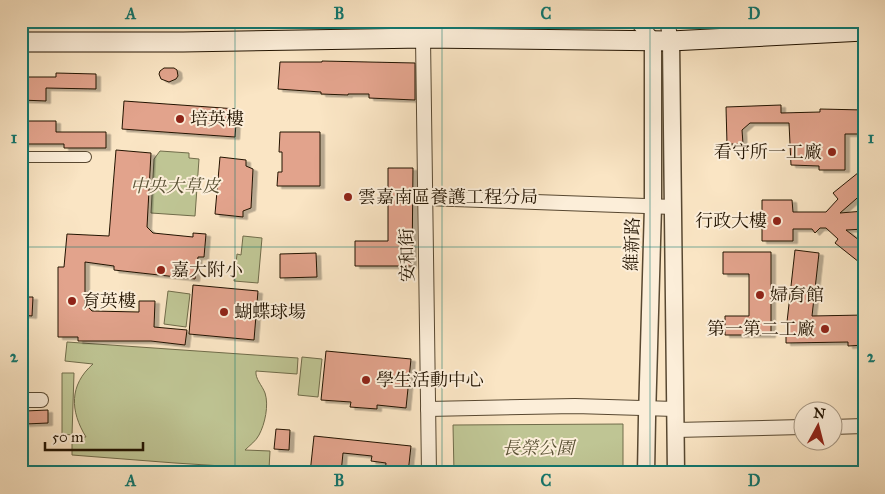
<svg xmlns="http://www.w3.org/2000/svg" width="885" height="494" viewBox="0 0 885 494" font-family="'IM FELL Great Primer','Noto Serif TC',serif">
<defs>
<filter id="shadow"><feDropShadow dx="4.5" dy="2.5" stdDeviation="0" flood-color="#0004"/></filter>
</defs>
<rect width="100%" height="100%" fill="#fae5c4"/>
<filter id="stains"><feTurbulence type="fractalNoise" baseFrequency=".004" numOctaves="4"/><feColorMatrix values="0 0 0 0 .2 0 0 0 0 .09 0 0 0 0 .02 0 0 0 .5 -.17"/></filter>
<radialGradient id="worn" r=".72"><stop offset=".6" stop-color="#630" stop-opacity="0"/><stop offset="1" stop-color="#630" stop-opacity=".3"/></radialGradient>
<!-- green -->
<g fill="#bfc594" stroke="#706c4a">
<path d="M160 151 189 153V158L199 159 195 216 151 213 154 159Z"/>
<path d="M243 236 262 238 258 283 234 281 237 254 241 255Z"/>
<path d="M168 291 190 294 186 327 164 324Z"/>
<path d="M67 342 298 358 297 374 256 371C255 379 262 385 265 393 269 405 265 424 259 435 256 441 250 445 245 450L270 451 269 469 175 463 72 455V437H86C70 411 69 385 93 364L65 361Z"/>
<path d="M302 357 322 359 318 397 298 395Z"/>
<path d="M62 373H74L72 435 62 434Z"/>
<path d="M623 424V473H454L453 425Z"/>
</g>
<!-- building -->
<g fill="#e2a38c" stroke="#221300" filter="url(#shadow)">
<path d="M322 61 415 63V100L369 98V94H348V95L321 94V92L278 89 280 62H322Z"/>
<path d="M164 68H174L177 70 178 76 176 79 169 82 161 79 159 74 160 71Z"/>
<path d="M56 73 96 74V89L46 88V101L21 100V77H56Z"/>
<path d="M124 101 237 109 235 137 122 129Z"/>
<path d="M781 105V113L820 112V109L864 110V134H845V170H819V166L791 165 789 123H750L742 130 743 144H727L726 107Z"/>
<path d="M21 121H56V132H106V148H64V144H21Z"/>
<path d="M280 132H320V186H277L278 172H282V152H279Z"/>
<path d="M116 150 151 153 147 227 153 233 193 237V233L206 234 204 257H198L195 279 114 270V266L85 262V304L92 311 139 312V301H155L154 327 187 330 185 345 151 341H78V337H58V267H64L67 234 109 236Z"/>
<path d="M220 157 246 160V166L253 169 251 208 243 211V217L215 214Z"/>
<path d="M388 168H413L412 266H355V241H388Z"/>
<path d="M864 168V192L840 213 864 211V229L846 230 864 244V266L835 243 838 239 826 228H820L815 233 812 229H793V241H762V200H792L793 212H826L838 199 833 193Z"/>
<path d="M795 250 819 253 812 316 864 315V345L848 346V342L786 343V331Z"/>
<path d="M723 252H771V335H725V316H749V274H723Z"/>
<path d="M316 253 317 277 280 278V254Z"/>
<path d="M193 285 258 291 254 340 189 334Z"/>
<path d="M21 297H33L32 316 21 315Z"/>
<path d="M326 351 411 359 406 408 377 405V409L350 407 351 402 321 400Z"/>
<path d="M48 410V423L25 424V411Z"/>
<path d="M276 429 290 430 289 450 274 449Z"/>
<path d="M314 436 411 446 408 473H385L386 463 371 461 372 456 343 453 341 473H310Z"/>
</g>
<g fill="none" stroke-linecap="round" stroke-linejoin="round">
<defs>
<path id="pedestrian" d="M21 157H86"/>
<g id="minor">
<path d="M637 21 653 40"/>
<path d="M667 21 671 41"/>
<path d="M423 38 429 473"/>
<path d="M425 198 673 207"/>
<path d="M21 400H41"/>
<path d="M428 409 575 406 675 409"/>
<path d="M832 427 864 426"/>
<path d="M675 430 802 427"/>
</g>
<g id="tertiary">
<path d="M671 41 676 473"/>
<path d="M646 473 647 418 653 206V40"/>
</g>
<path id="secondary" d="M21 42H183L423 38 671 41 864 31"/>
</defs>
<!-- pedestrian casing -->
<use href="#pedestrian" stroke="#584831" stroke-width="12"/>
<!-- minor casing -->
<use href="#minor" stroke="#584831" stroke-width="16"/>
<!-- tertiary casing -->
<use href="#tertiary" stroke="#584831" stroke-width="19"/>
<!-- secondary casing -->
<use href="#secondary" stroke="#221300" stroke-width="21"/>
<!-- pedestrian -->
<use href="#pedestrian" stroke="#fceed9" stroke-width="10"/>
<!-- minor -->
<use href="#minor" stroke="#fceed9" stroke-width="14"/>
<!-- tertiary -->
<use href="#tertiary" stroke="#fceed9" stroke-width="16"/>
<!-- secondary -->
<use href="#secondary" stroke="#fceed9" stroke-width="19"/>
</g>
<!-- grid -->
<path fill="none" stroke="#0f766e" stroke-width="1" stroke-opacity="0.55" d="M235 21V473M442 21V473M650 21V473M21 247H864"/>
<!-- markers -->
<g fill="#8f2418" stroke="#fceed9" stroke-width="2">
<circle cx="180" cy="119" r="5"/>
<circle cx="832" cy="152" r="5"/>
<circle cx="348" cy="197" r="5"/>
<circle cx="777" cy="221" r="5"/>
<circle cx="161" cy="270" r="5"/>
<circle cx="760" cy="295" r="5"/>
<circle cx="72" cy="301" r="5"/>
<circle cx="224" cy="312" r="5"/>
<circle cx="825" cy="329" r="5"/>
<circle cx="366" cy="380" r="5"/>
</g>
<g text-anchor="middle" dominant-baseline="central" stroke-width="4" stroke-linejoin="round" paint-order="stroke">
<!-- poi labels -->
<g font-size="18" fill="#221300" stroke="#fceed9" text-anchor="start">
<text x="190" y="119">培英樓</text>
<text x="822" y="152" text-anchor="end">看守所一工廠</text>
<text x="358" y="197">雲嘉南區養護工程分局</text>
<text x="767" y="221" text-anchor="end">行政大樓</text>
<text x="171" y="270">嘉大附小</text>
<text x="770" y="295">婦育館</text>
<text x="82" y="301">育英樓</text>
<text x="234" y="312">蝴蝶球場</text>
<text x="815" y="329" text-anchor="end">第一第二工廠</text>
<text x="376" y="380">學生活動中心</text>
</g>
<!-- park labels -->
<g font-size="18" font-style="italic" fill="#595134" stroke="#fceed9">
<text x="175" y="186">中央大草皮</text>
<text x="538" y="448">長榮公園</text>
</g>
<!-- street labels -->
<g font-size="18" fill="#221300" stroke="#fceed9">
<text transform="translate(632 244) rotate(-88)">維新路</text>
<text transform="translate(407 255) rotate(-91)">安和街</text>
</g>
</g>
<!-- margin -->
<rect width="885" height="494" fill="none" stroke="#fae5c4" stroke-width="55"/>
<!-- north arrow -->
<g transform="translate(818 426) rotate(7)"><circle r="24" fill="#fceed9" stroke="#a59682"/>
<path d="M0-4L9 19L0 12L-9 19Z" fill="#8f2418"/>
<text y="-8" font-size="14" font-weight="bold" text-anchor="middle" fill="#221300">N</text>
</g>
<!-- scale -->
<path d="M45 442v8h98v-8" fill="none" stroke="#221300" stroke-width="2.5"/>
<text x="52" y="442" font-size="15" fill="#221300" stroke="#fceed9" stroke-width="4" paint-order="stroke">50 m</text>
<rect x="28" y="28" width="830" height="438" fill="none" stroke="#0f766e" stroke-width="2"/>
<g font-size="16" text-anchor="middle" font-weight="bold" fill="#0f766e">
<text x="131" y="19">A</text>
<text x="339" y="19">B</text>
<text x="546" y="19">C</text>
<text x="754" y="19">D</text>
<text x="14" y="143">1</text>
<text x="871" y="143">1</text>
<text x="14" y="362">2</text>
<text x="871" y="362">2</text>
<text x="131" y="486">A</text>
<text x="339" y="486">B</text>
<text x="546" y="486">C</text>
<text x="754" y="486">D</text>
</g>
<rect width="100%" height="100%" filter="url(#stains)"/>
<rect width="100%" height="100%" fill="url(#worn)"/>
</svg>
